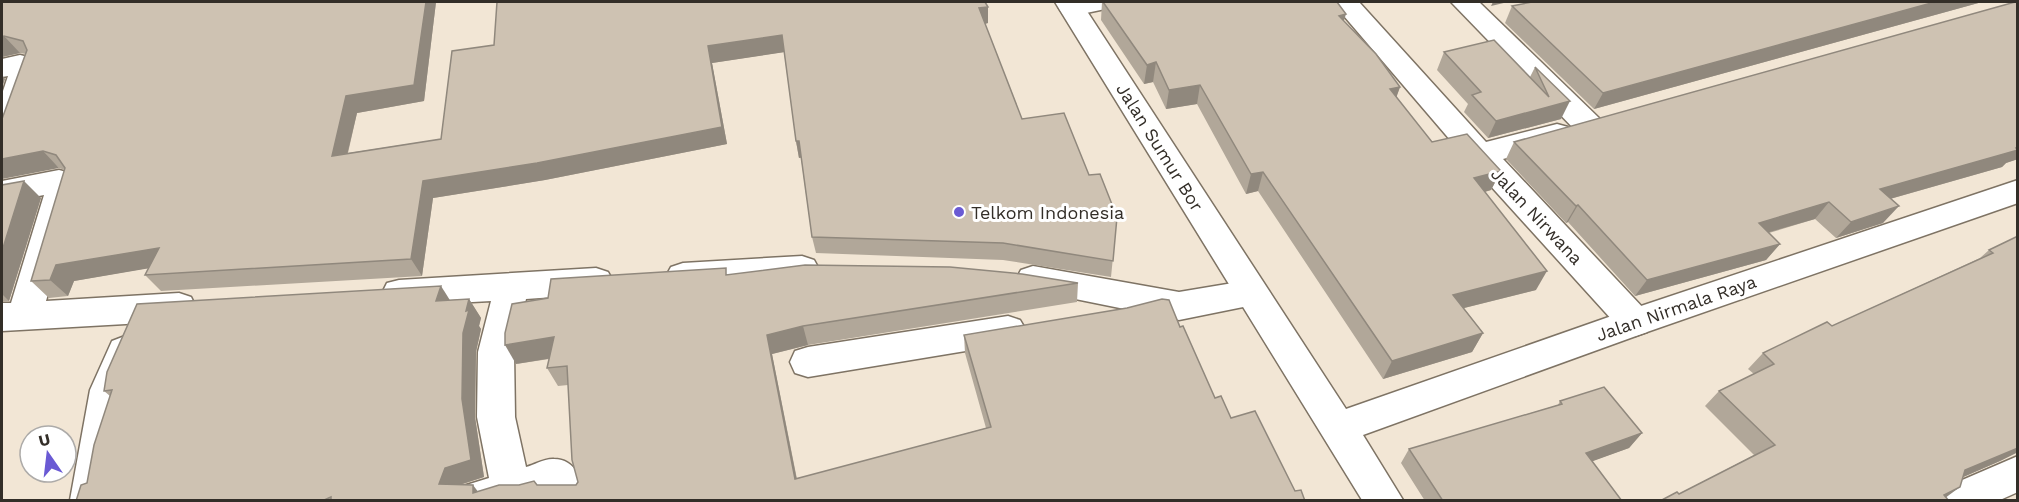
<svg xmlns="http://www.w3.org/2000/svg" width="2019" height="502" viewBox="0 0 2019 502" font-family="'Work Sans',sans-serif">
<rect width="100%" height="100%" fill="#f2e6d5"/>
<g fill="none" stroke-linecap="round" stroke-linejoin="round">
<defs>
<g id="street">
<path d="M1063 2H1114L1110 8 1072 16 1063 14 1059 8Z"/>
<path d="M1332 2H1359L1486 142 1557 124 1568 127 1572 134 1568 141 1503 159 1647 312 1652 322 1647 332 1635 336 1623 332 1469 162Z"/>
<path d="M1451 2H1479L1599 118 1603 125 1599 132 1588 135 1577 132Z"/>
<path d="M20 55 36 59 40 66 17 133 13 140 2 143V94L8 76 2 77V59Z"/>
<path d="M59 170 70 173 79 184 46 301 179 293 191 297 196 307 191 317 179 321 2 331V303H11L44 195 2 203V181Z"/>
<path d="M802 256 814 260 819 269 814 278 802 282 683 289 671 285 666 276 671 267 683 263Z"/>
<path d="M1033 266 1179 292 1251 280 1263 283 1268 293 1263 303 1179 320 1021 288 1016 279 1021 270Z"/>
<path d="M596 268 608 272 613 281 608 290 596 294 526 299 514 352 515 417 526 467C534 465 545 458 554 459 576 459 584 483 587 500H549L547 495 531 500H455L460 487 489 478 477 417 478 352 491 301 399 306 387 303 382 293 387 283 399 280Z"/>
<path d="M1008 316 1020 320 1026 330 1020 340 1008 344 808 377 795 373 790 362 795 351 808 347Z"/>
<path d="M125 336 138 341 143 351 126 390 109 500H70L90 390 112 341Z"/>
<path d="M2018 456V492L2000 500H1941L1946 487Z"/>
</g>
<path id="secondary" d="M1055 2H1081L1346 409 1623 312 2018 180V203L1647 332 1363 435 1403 500H1362Z"/>
</defs>
<!-- street casing -->
<use href="#street" stroke="#7e7364" stroke-width="3"/>
<!-- secondary casing -->
<use href="#secondary" stroke="#7e7364" stroke-width="3"/>
<!-- street -->
<use href="#street" fill="#fff" fill-rule="evenodd"/>
<!-- secondary -->
<use href="#secondary" fill="#fff" fill-rule="evenodd"/>
</g>
<!-- wall -->
<g fill="#b1a799">
<path d="M2 2H436L424 101 357 113 348 153 441 139 452 51 988 7V23L985 24 1022 119 1089 175 1117 217 1111 277 1003 260 816 253 812 237 801 158H799L796 141 784 52 712 63 727 144 545 180 433 198 422 276 161 291 145 275 148 268 74 281 68 296 49 298 31 281 65 170 59 168 3 117 26 54 20 53 2 57Z"/>
<path d="M1102 2H1337L1344 21 1400 87 1396 97 1432 142 1501 171 1491 190 1485 192 1536 290 1464 308 1483 333 1472 352 1383 379 1258 191 1246 194 1197 104 1166 109 1153 82 1144 84 1101 20Z"/>
<path d="M1982 2 1594 109 1505 23 1512 6Z"/>
<path d="M2018 2V159L2006 163 2002 167 1890 199 1883 223 1836 238 1815 219 1769 233 1780 244 1766 260 1635 296 1568 222 1566 223 1506 159 1514 142Z"/>
<path d="M1444 52 1530 77 1535 67 1561 119 1488 138 1464 112 1468 104 1437 70Z"/>
<path d="M2 185 41 198 9 301H2Z"/>
<path d="M2018 236V452L2000 461 1963 477 1946 497 1679 494 1754 455 1705 406 1719 391 1754 374 1748 369 1763 353 1832 326 1980 258 1989 250Z"/>
<path d="M728 275 1078 283 1077 302 808 345 772 354 797 479 986 428 965 353 964 335 1180 327 1215 398 1231 418 1295 491 1305 501H76L87 483 110 396 104 391 450 300 469 299 481 318 479 326 481 329 476 352 475 417 484 477 460 485 478 492 537 485H576L578 482 568 385 558 386 547 368 549 359 516 364Z"/>
<path d="M1560 401 1642 433 1629 448 1592 461 1622 501H1425L1401 463 1409 449 1558 405Z"/>
</g>
<!-- shaded-wall -->
<g fill="#90887d">
<path d="M426 2H436L424 101 357 113 343 172 332 156 346 96Z"/>
<path d="M1493 2H1508L1491 6Z"/>
<path d="M1935 2H1982L1594 109 1603 93Z"/>
<path d="M988 7V23L980 25 979 8Z"/>
<path d="M1346 14 1340 33 1339 16Z"/>
<path d="M782 35 785 52 712 63 727 144 545 180 433 198 422 276 411 259 423 181 708 46Z"/>
<path d="M4 36 20 53 2 57V37Z"/>
<path d="M1156 62 1153 82 1144 84 1147 65Z"/>
<path d="M2 75 5 79 2 88Z"/>
<path d="M1200 85 1197 104 1166 109 1169 90Z"/>
<path d="M1400 87 1393 107 1390 89Z"/>
<path d="M1570 101 1561 119 1488 138 1496 121Z"/>
<path d="M796 141H799L802 157 799 158Z"/>
<path d="M2018 147V159L2006 163 2002 167 1865 206 1880 189Z"/>
<path d="M43 151 59 168 2 179V159Z"/>
<path d="M1501 171 1491 190 1465 197 1474 178Z"/>
<path d="M1263 172 1258 191 1246 194 1251 174Z"/>
<path d="M24 181 41 198 9 301 2 294V251Z"/>
<path d="M1829 202 1815 219 1745 239 1759 223Z"/>
<path d="M1578 205 1568 222 1566 223 1576 206Z"/>
<path d="M1899 206 1883 223 1836 238 1851 222Z"/>
<path d="M1780 244 1766 260 1635 296 1647 280Z"/>
<path d="M159 248 174 264 74 281 68 296 50 280 56 265Z"/>
<path d="M1547 271 1536 290 1444 313 1453 295Z"/>
<path d="M441 286 453 305 436 301Z"/>
<path d="M469 299 481 318 479 326 481 329 476 352 475 417 484 477 459 485 439 484 462 399 463 333 466 311Z"/>
<path d="M803 326 808 345 772 354 800 496 795 479 767 335Z"/>
<path d="M1483 333 1472 352 1383 379 1392 361Z"/>
<path d="M554 337 565 356 516 364 505 345Z"/>
<path d="M1642 433 1629 448 1574 468 1586 453Z"/>
<path d="M2018 448V452L2000 461 1945 485 1965 470Z"/>
<path d="M473 485 485 501 473 493Z"/>
<path d="M1960 487 1941 501 1944 495Z"/>
</g>
<!-- building -->
<g fill="#cec2b2" stroke="#90887d" stroke-width="1.5">
<path d="M2 2H426L414 85 346 96 332 156 441 139 452 51 494 45 497 2H985L988 7 979 8 1022 119 1064 113 1089 175 1100 174 1117 217 1113 261 1003 243 812 237 799 141H796L782 35 708 46 722 127 537 163 423 181 411 259 145 275 159 248 56 265 50 280 31 281 65 168 56 155 43 151 2 159V119L27 50 23 41 4 36 2 37Z"/>
<path d="M1103 2H1337L1346 14 1339 16 1376 54 1400 87 1390 89 1432 142 1467 134 1501 171 1474 178 1547 271 1453 295 1483 333 1392 361 1263 172 1251 174 1200 85 1169 90 1156 62 1147 65Z"/>
<path d="M1532 2H1935L1603 93 1512 6Z"/>
<path d="M2015 2H2018V147L2016 148 2018 150 1880 189 1899 206 1851 222 1829 202 1759 223 1780 244 1647 280 1578 205 1576 206 1514 142Z"/>
<path d="M1494 40 1549 97 1535 67 1570 101 1496 121 1472 95 1481 92 1444 52Z"/>
<path d="M24 181 2 251V185Z"/>
<path d="M2018 236V448L1965 470 1960 487 1944 495 1949 501H1660L1677 492 1679 494 1775 445 1719 391 1774 364 1763 353 1827 322 1832 326 1993 253 1989 250Z"/>
<path d="M805 265 950 267 1022 274 1078 283 803 326 767 335 795 479 991 427 964 335 1127 308 1162 299 1169 300 1180 327 1183 326 1215 398 1221 396 1231 418 1255 411 1295 491 1301 490 1305 501H331V497L322 501H76L81 485 87 483 94 445 112 390 104 391 107 372 137 304 441 286 436 301 469 299 466 311 469 310 463 333 462 399 471 460 445 468 439 484 473 485V493L499 485H519L534 481 537 485H576L578 482 572 460 567 366 547 368 554 337 505 345V333L512 304 548 298 551 279 726 268V275Z"/>
<path d="M1604 387 1642 433 1586 453 1622 501H1443L1409 449 1562 404 1560 401Z"/>
</g>
<!-- markers -->
<circle fill="#6a5ad4" stroke="#fff" stroke-width="2" cx="959" cy="212" r="6"/>
<g text-anchor="middle" dominant-baseline="central" stroke-width="6" stroke-linejoin="round" paint-order="stroke">
<!-- street labels -->
<g font-size="18" fill="#332e28" stroke="#fff">
<text transform="translate(1160 147) rotate(58)">Jalan Sumur Bor</text>
<text transform="translate(1537 216) rotate(47)">Jalan Nirwana</text>
<text transform="translate(1676 308) rotate(-19)">Jalan Nirmala Raya</text>
</g>
<!-- poi labels -->
<g font-size="18" fill="#332e28" stroke="#fff" text-anchor="start">
<text x="971" y="212">Telkom Indonesia</text>
</g>
</g>
<!-- border -->
<rect width="2019" height="502" fill="none" stroke="#332e28" stroke-width="6"/>
<!-- north arrow -->
<g transform="translate(48 454) rotate(346)"><circle r="28" fill="#ffffff" stroke="#adaba9" stroke-width="1.5"/>
<path d="M0-4.5L10 22L0 15L-10 22Z" fill="#6a5ad4"/>
<text y="-9" font-size="16" font-weight="bold" text-anchor="middle" fill="#332e28">U</text>
</g>
</svg>
